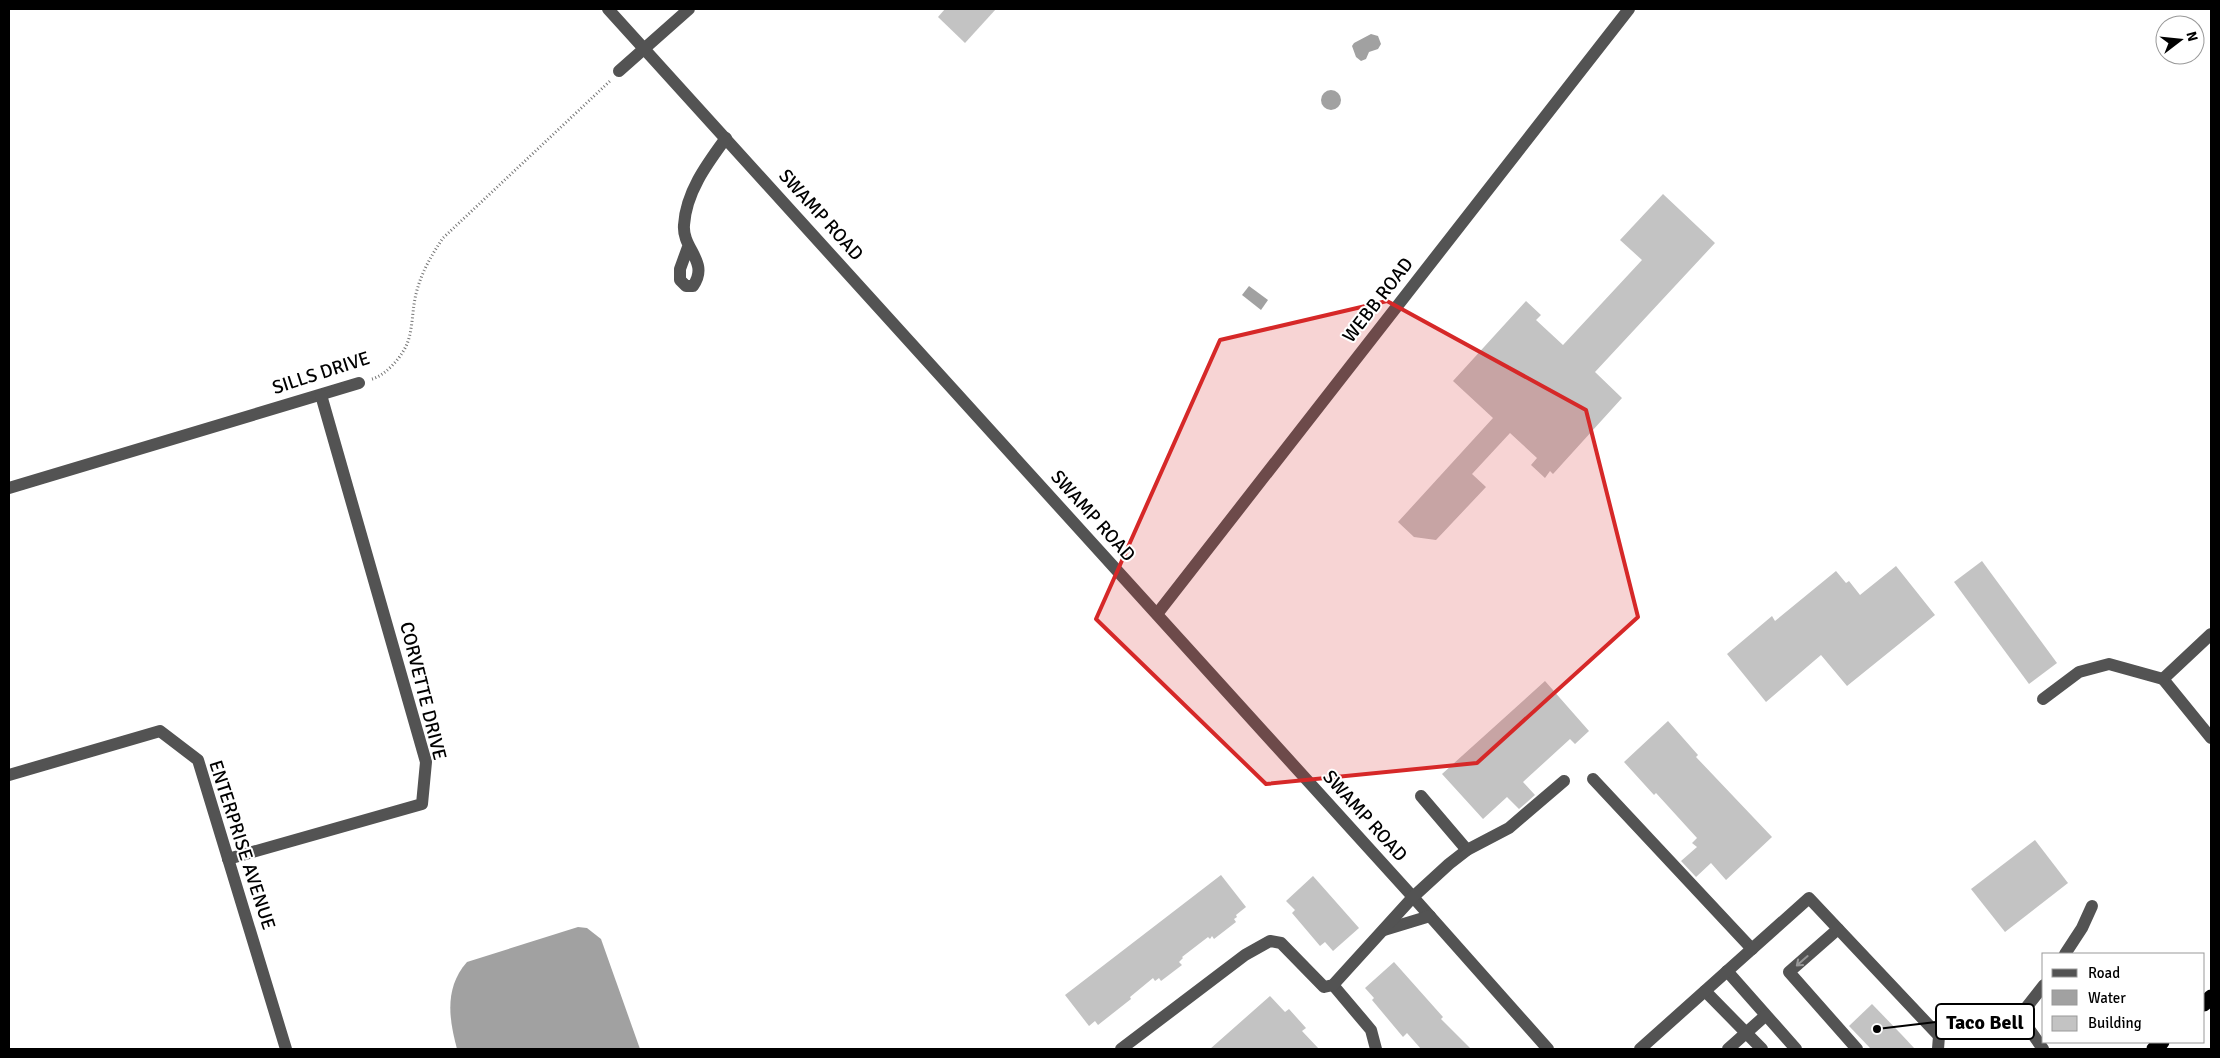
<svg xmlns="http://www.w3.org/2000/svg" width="2220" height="1058" viewBox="0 0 2220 1058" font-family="Signika,sans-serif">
<rect width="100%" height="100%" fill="#fff"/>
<!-- water -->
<g fill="#a1a1a1">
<path d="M1371 34 1378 36 1381 44 1378 49 1369 52 1366 59 1361 61 1356 57 1352 46 1354 43Z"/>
<circle cx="1331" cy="100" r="10"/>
<path d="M1249 286 1268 300 1261 310 1242 295Z"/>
<path d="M578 927 587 928 601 939 640 1049H457C449 1019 444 988 467 962Z"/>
</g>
<!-- building -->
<g fill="#c3c3c3">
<path d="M945 9H996L965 43 938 17Z"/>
<path d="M1663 194 1715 243 1595 372 1622 398 1553 474 1550 471 1545 478 1531 465 1537 458 1510 433 1472 474 1486 487 1436 540 1414 537 1398 522 1493 418 1453 381 1526 301 1541 315 1536 320 1563 345 1642 260 1620 240Z"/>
<path d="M1982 561 2057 663 2029 684 1954 582Z"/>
<path d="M1896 566 1935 615 1847 686 1821 655 1766 702 1727 654 1772 616 1775 621 1836 571 1846 583 1849 581 1860 595Z"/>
<path d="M1545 681 1589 731 1575 744 1570 739 1523 782 1535 795 1519 809 1507 797 1483 819 1442 774Z"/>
<path d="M1668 721 1698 755 1696 757 1772 837 1726 880 1711 863 1696 877 1681 861 1697 847 1692 843 1697 838 1656 793 1654 795 1624 762Z"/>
<path d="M2035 840 2068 883 2005 932 1971 889Z"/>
<path d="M1221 875 1246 907 1236 915 1237 917 1234 919 1236 922 1214 939 1212 936 1210 939 1208 937 1182 957 1183 958 1179 962 1182 965 1161 981 1159 978 1155 981 1153 978 1130 997 1131 999 1098 1025 1095 1021 1089 1026 1065 995Z"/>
<path d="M1313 876 1359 928 1333 951 1325 942 1320 946 1292 913 1295 910 1286 901Z"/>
<path d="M1394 962 1443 1017 1441 1019 1471 1049H1421L1407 1033 1403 1037 1372 1000 1374 998 1365 988Z"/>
<path d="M1270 996 1285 1012 1289 1009 1306 1028 1302 1031 1319 1049H1210Z"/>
<path d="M1872 1004 1901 1034 1915 1049H1871L1849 1026Z"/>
</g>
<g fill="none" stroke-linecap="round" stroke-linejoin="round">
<!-- path -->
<path stroke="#757575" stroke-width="3" stroke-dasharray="1 2.5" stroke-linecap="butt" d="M372 379C386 375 401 358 407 344 413 329 412 310 416 294 421 273 431 256 443 238L610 81"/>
<!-- minor -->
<g stroke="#535353" stroke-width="12">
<path d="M608 9 1413 897 1548 1049"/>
<path d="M619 71 689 9"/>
<path d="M688 247 680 269V280L686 286H693C710 262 682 249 684 225 686 192 707 164 726 138"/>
<path d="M9 488 359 383"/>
<path d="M1157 614 1629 9"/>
<path d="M2211 634 2163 679 2211 738"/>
<path d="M2043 699 2079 672 2109 664 2163 679"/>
<path d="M9 775 160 731 198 760 286 1049"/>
<path d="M1593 779 1752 949"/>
<path d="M1421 796 1467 850"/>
<path d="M228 859 422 804 426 762 321 395"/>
<path d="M1838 929 1789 972 1857 1049"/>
<path d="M1384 930 1430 916"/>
<path d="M2065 954 2082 928 2092 906"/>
<path d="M1727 971 1796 1049"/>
<path d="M1333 985 1371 1030 1376 1049"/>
<path d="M1705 991 1762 1049"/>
<path d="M1121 1049 1245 955 1270 941 1281 943 1324 987 1333 985 1413 897 1449 864 1467 850 1509 828 1564 781"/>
<path d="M1640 1049 1809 898 1939 1036 1938 1049"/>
<path d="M1728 1049 1765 1016"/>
<path d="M2043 1049 2027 1026 2022 1013 2044 985"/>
</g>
<!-- highway -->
<g stroke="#000" stroke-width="15">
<path d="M2204 1004 2211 997"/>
<path d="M2154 1049 2162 1042"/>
</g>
</g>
<!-- one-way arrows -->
<defs><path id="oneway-shaft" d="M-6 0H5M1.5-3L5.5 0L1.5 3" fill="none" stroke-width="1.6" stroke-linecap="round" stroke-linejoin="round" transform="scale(1.25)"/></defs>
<use stroke="#989898" href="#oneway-shaft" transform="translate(1802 961) rotate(139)"/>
<!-- marked area -->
<path fill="#d62828" fill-opacity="0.2" stroke="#d62828" stroke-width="4" stroke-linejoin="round" d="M1387 301 1586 410 1638 617 1477 763 1266 784 1096 619 1220 340Z"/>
<g text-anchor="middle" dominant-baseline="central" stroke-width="4" stroke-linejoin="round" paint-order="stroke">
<!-- street labels -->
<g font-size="19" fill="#000" stroke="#fff">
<text transform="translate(821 215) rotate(48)">SWAMP ROAD</text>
<text transform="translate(1378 300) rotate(-52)">WEBB ROAD</text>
<text transform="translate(321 373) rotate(-18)">SILLS DRIVE</text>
<text transform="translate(1093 516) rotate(48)">SWAMP ROAD</text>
<text transform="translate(423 691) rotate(76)">CORVETTE DRIVE</text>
<text transform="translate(1365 816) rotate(48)">SWAMP ROAD</text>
<text transform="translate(242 845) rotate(72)">ENTERPRISE AVENUE</text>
</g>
</g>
<!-- callouts -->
<path fill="none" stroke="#000" stroke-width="2" d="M1877 1029L1936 1022"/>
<circle fill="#000" stroke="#fff" stroke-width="2" cx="1877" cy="1029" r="5"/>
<rect fill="#fff" stroke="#000" stroke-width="2" x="1936" y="1004" width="98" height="35" rx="5"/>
<g font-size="20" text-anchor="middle" font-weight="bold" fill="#000">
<text x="1985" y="1029">Taco Bell</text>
</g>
<!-- border -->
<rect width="2220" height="1058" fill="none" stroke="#000000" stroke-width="20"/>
<!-- legend -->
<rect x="2042" y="953" width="162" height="90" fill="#ffffff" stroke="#999999"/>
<rect x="2052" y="969" width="25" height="8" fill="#535353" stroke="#999999"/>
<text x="2088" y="978" font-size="15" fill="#000000">Road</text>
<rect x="2052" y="990" width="25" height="15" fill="#a1a1a1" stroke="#999999"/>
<text x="2088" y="1003" font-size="15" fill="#000000">Water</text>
<rect x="2052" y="1016" width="25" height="15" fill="#c3c3c3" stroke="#999999"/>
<text x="2088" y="1028" font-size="15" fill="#000000">Building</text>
<!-- north arrow -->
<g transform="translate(2180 40) rotate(74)"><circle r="24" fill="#ffffff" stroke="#999999"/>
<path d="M0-4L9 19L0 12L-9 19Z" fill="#000000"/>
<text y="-8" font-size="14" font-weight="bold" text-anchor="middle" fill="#000000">N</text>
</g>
</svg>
